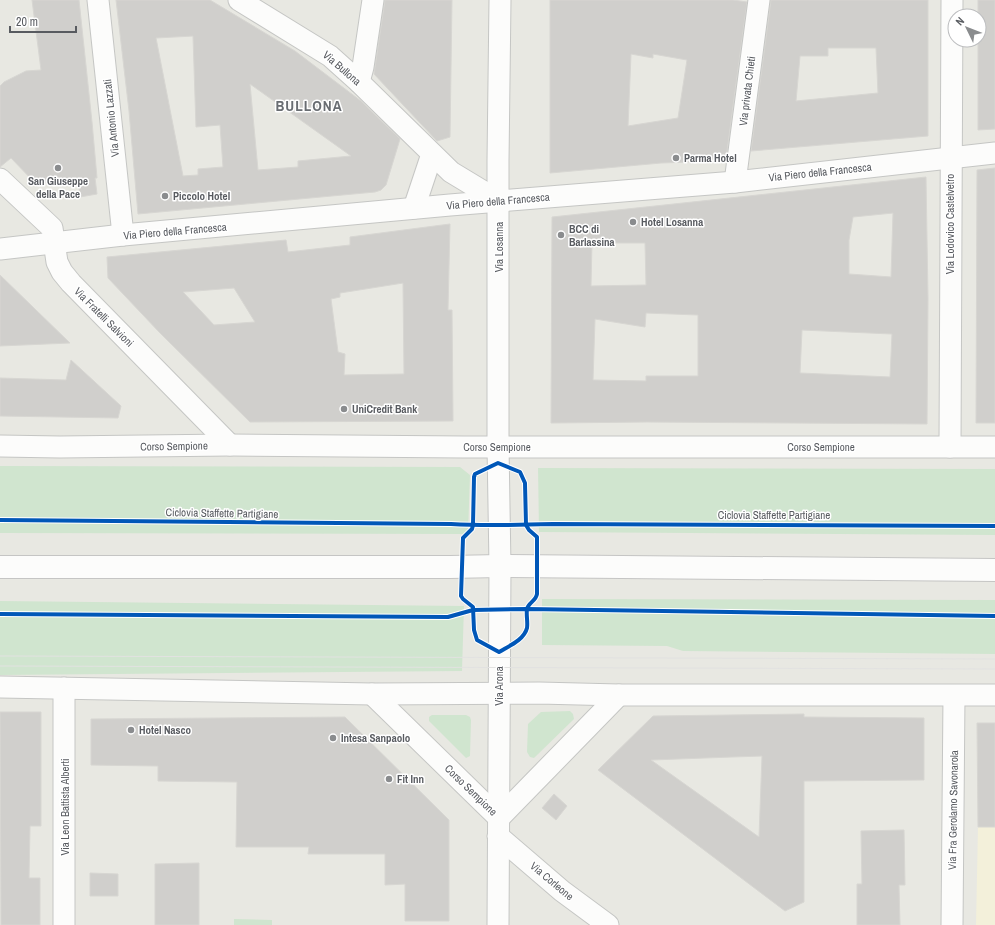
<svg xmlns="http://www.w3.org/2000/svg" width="995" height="925" viewBox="0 0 995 925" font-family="'Archivo Narrow',sans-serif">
<rect width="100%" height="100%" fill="#e8e8e2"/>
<!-- commercial -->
<path fill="#f3f0da" d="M977 723H995V925H976L978 827Z"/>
<!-- green -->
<g fill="#d0e5cf">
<path d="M0 466 460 467 470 475 468 534 0 533Z"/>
<path d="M538 468 995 469V535L539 532Z"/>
<path d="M542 599 995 600V654L683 651 667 646 542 645Z"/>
<path d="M0 601 464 606 462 671 0 675Z"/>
<path d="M570 711 573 714 574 719 534 758 530 757 527 752 528 724 541 712Z"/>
<path d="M432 715H466L470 717 471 720 470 756 466 758 429 721V717Z"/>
<path d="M234 919 272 920V925H234Z"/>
</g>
<!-- building -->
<g fill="#d0cfcc" stroke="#d7d6d2" fill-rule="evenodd">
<path d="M32 0H79L92 122 97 178H95L97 194 80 197 78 180 36 184 11 158 0 167V86L4 82 26 71 41 70Z"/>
<path d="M116 0H210L295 51 361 101 400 139 386 185 381 190 375 192 138 214 129 111ZM193 36 196 127 220 125 223 167 198 169V175L183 176 156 38ZM250 84 351 156 298 161V167L258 170Z"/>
<path d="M385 0H452L450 137 437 141 374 74Z"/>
<path d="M550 0H733L747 2 726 158 689 162 661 163 550 173ZM631 54 653 58V54L687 60 678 118 628 126Z"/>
<path d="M771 0H928V136L751 151ZM828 48H876L878 93 796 101 800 56H828Z"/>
<path d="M978 0H995V129L978 130Z"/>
<path d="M995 168V423H976L977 170Z"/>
<path d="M926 177 928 298 927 424 646 422 551 423 552 217ZM893 213 891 277 849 274V240L853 217ZM592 243H645L646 285 591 286ZM646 313 698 315V376H646V381L593 380 595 319 645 327ZM802 330 892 334 890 377 800 373Z"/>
<path d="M450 224 448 310H452L453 421 250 422 160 333 108 278 107 257 286 240 288 252 350 245V237ZM403 283 404 374 344 375 345 354 338 352 331 299 340 297V293ZM234 288 255 322 214 325 183 292Z"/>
<path d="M0 275 70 343 0 346Z"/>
<path d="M71 360 121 406 118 418 0 416V378L66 380Z"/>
<path d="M0 712H41V826H30L29 878H40V925H1Z"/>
<path d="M804 714V717L924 718V780L804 781V902L785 911 598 770 653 716ZM762 756 759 837 651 760 732 757Z"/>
<path d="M345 717 449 820V921H405V884L385 885V854H308L309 847H236L237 782 158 781V766L91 765V719Z"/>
<path d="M977 723H995V827H978Z"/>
<path d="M554 794 567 806 556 820 542 808Z"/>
<path d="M904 830 905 885H899L900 925H857V884H862L861 831Z"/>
<path d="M199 863V925H155V864Z"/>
<path d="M90 873 118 874V896H90Z"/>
</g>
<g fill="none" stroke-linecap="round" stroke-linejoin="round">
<defs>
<g id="minor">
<path d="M98 0 123 235"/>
<path d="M239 0 330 56 359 82 451 172 499 201"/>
<path d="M359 82 363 67 373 0"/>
<path d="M0 179 52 228 57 262 62 272 71 283 230 445"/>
<path d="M735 182 759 0"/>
<path d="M414 208 432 154"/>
<path d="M0 249 123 235 450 205 735 182 995 153"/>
<path d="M0 446 60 447 230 445 464 447H995"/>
<path d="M950 447 952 0"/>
<path d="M0 687 372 694 539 693 619 695H995"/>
<path d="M64 688V925"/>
<path d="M372 694 499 818"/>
<path d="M499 818 619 695"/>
<path d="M498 836 562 891 608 925"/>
<path d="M498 925 500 566 498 446V161L500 0"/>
<path d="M952 925 954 696"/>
</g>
<path id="secondary" d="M0 567H450L500 566 995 570"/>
</defs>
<!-- minor casing -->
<use href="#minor" stroke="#c5c6c4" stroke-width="23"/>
<!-- secondary casing -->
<use href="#secondary" stroke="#c5c5c4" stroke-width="24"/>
<!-- minor -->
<use href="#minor" stroke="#fcfcfb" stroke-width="21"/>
<!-- secondary -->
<use href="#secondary" stroke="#fcfcfb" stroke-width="22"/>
<!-- tram -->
<g stroke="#e2e2e1" stroke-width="1">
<path d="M0 656 995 659"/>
<path d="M0 666 995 669"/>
</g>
<defs>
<g id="cycleway">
<path d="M498 463 520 472 525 483 526 525 529 530 537 537V594C536 601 528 603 527 609 526 615 528 622 527 628 524 640 509 646 499 652L477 640 474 630 473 607 463 599 461 596 463 538 472 529 473 525 474 477 475 474Z"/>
<path d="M0 520 451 524C485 526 519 525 553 524L995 526"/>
<path d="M0 614 448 617 473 610 527 609 995 616"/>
</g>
</defs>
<!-- cycleway casing -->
<use href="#cycleway" stroke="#fff" stroke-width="6"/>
<!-- cycleway -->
<use href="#cycleway" stroke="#0057b8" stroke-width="4"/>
</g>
<!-- markers -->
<g fill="#8a8c8e" stroke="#fff" stroke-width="1.5">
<circle cx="676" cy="158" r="4"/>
<circle cx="58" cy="168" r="4"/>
<circle cx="165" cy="196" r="4"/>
<circle cx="633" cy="222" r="4"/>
<circle cx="561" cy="235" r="4"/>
<circle cx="344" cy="409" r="4"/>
<circle cx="131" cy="730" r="4"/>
<circle cx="333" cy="738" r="4"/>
<circle cx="389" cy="779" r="4"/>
</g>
<g text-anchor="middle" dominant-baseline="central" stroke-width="3" stroke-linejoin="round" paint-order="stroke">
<!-- street labels -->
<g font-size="11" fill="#585b60" stroke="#fff">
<text transform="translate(342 68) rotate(41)">Via Bullona</text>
<text transform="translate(747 91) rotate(-83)">Via privata Chieti</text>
<text transform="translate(111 118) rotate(-96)">Via Antonio Lazzati</text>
<text transform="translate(820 172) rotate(-6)">Via Piero della Francesca</text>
<text transform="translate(498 201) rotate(-5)">Via Piero della Francesca</text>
<text transform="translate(950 224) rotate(-90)">Via Lodovico Castelvetro</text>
<text transform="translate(175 231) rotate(-5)">Via Piero della Francesca</text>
<text transform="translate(499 247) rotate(-90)">Via Losanna</text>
<text transform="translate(104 317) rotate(45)">Via Fratelli Salvioni</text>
<text transform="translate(174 446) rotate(-1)">Corso Sempione</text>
<text x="497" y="447">Corso Sempione</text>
<text x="821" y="447">Corso Sempione</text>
<text transform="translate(222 513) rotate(1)">Ciclovia Staffette Partigiane</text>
<text x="774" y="515">Ciclovia Staffette Partigiane</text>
<text transform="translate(499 686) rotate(-90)">Via Arona</text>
<text transform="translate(471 790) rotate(44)">Corso Sempione</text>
<text transform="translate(65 807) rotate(-90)">Via Leon Battista Alberti</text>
<text transform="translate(953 810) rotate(-89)">Via Fra Gerolamo Savonarola</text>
<text transform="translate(552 881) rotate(40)">Via Corleone</text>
</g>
<!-- poi labels -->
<g font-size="11" font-weight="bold" fill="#585b60" stroke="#fff" text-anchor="start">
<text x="684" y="158">Parma Hotel</text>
<text x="58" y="181" text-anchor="middle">San Giuseppe<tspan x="58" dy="13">della Pace</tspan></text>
<text x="173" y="196">Piccolo Hotel</text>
<text x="641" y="222">Hotel Losanna</text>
<text x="569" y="229">BCC di<tspan x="569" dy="13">Barlassina</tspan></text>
<text x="352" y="409">UniCredit Bank</text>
<text x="139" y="730">Hotel Nasco</text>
<text x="341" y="738">Intesa Sanpaolo</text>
<text x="397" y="779">Fit Inn</text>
</g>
<!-- district labels -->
<g font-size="15" font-weight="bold" letter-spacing="1" fill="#696d72" stroke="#fff">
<text x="309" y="105">BULLONA</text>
</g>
</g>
<!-- north arrow -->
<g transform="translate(967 28) rotate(313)"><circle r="19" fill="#ffffff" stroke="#bcbdbf"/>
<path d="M0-3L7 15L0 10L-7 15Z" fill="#8a8c8e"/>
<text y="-6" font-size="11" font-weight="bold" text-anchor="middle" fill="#585b60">N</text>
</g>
<!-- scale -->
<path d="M10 26v6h66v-6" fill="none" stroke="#585b60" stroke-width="2"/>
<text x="16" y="26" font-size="12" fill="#585b60" stroke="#ffffff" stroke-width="3" paint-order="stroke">20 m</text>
</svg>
